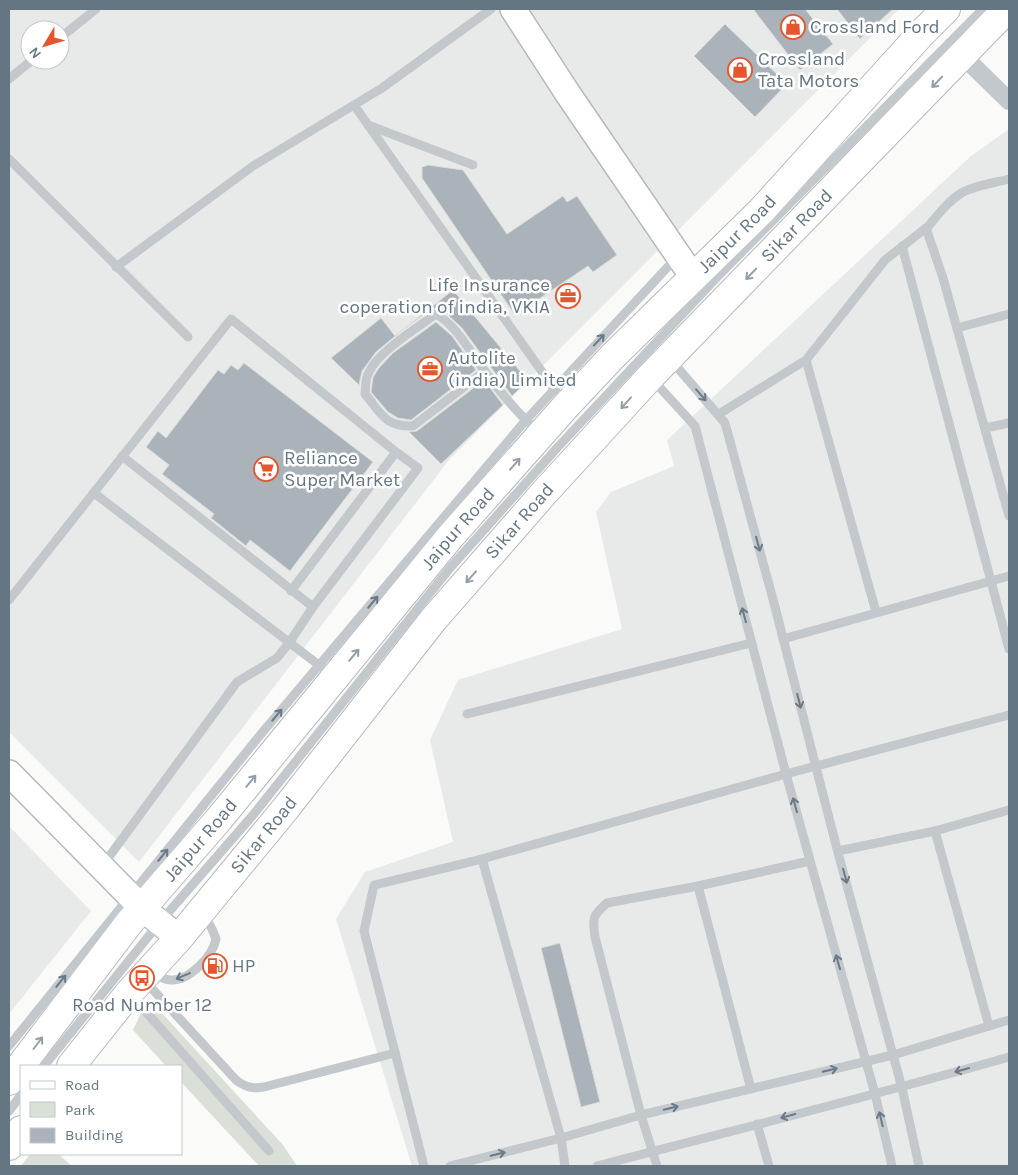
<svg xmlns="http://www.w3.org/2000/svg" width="1018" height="1175" viewBox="0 0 1018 1175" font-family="Karla,sans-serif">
<rect width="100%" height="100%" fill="#fafaf8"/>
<!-- built -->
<g fill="#e8e9e9" fill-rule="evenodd">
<path d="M9 9H899L449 460 139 862 9 732ZM30 30H60V60H30Z"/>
<path d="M1009 129V1166H412L336 919 365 872 453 842 430 740 458 680 622 629 596 512 611 492 674 466 667 440 971 156Z"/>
<path d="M9 826 91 911 9 1014Z"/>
</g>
<!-- green -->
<g fill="#dadfd7">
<path d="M148 998 283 1145 297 1166H259L181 1082V1066H166L133 1030Z"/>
<path d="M30 1154H58L72 1166H21Z"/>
</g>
<!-- building -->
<g fill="#aab3b9" stroke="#dcdcda">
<path d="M753 9H805L833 44 800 70Z"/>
<path d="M837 9H893L860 39Z"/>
<path d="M725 24 787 84 755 117 694 56Z"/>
<path d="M428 165 463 170 507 234 563 196 567 202 577 196 617 255 593 272 588 266 515 315 422 178V167Z"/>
<path d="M453 290 528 381 512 396 462 328 448 315 437 308 432 309 405 328 376 352 362 371 359 385 331 358 381 318 395 336Z"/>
<path d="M436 322 452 336 476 370 411 420 398 418 388 412 371 392 373 377 379 368 393 353Z"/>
<path d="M244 363 373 462 290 571 250 540 246 546 211 518 214 514 162 474 169 465 146 447 158 431 166 438 218 370 224 374 231 365 238 370Z"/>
<path d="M484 380 503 405 441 464 409 432 417 431Z"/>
<path d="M560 943 600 1102 581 1107 541 948Z"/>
</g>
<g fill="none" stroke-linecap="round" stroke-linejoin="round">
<defs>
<g id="secondary">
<path d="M513 9 568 94 693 277"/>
<path d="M9 773 142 908 179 938"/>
</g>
<g id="primary">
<path id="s1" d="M71 1066 129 993 179 938 286 808 433 620 544 493 650 377 1007 9"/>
<path id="s2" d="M9 1081 129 923 219 819 450 537 566 406 612 357 761 211 920 35 946 9"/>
<path d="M9 1146 21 1130"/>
</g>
</defs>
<!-- secondary casing -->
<use href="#secondary" stroke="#b3babf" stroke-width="28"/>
<!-- primary casing -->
<use href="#primary" stroke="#b5babe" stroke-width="30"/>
<!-- lane -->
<g stroke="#c3c8cc" stroke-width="9">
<path d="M60 38 96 9"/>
<path d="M9 79 32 60"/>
<path d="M354 105 557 393"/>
<path d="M368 125 473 165"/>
<path d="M9 159 188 337"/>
<path d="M927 228C937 216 949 200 963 192 977 185 994 183 1009 179"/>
<path d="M902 246 1009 649"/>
<path d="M116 267 253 166 382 88 491 9"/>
<path d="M957 328 1009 314"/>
<path d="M671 360 725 423 774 603 837 849 902 1088 919 1166"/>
<path d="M806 360 876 612"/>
<path d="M485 371 413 426C385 427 381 413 365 394 366 387 365 378 369 372 378 352 417 328 436 314 458 327 469 351 484 370 498 389 513 408 530 424"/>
<path d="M652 379 695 426 786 774 875 1094 892 1166"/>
<path d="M719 414 806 360 885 260 926 228 943 278 1009 516"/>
<path d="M985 428 1009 423"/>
<path d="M122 456 313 607"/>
<path d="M94 493 324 669"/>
<path d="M291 591 396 452"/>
<path d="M9 600 231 319 396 452 418 468 313 607 289 643 277 658 237 682 103 865"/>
<path d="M783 639 1009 576"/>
<path d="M467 714 751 643"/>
<path d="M935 831 989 1026"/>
<path d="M838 851 935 831 1009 810"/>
<path d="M482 859 561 1138 565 1166"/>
<path d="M698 886 751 1089"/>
<path d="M153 972C158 976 164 980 171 980 189 981 213 956 216 939L212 929 203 913"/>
<path d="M144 980 236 1080C245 1087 252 1089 264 1087L395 1053"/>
<path d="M131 995 269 1151"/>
<path d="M9 1046 261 734 526 420 677 257"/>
<path d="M44 1066 160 922 253 815 450 568 557 448 722 272 983 9"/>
<path d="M9 1111 21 1095"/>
<path d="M757 1124 769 1166"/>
<path d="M424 1166 364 931 374 885 482 859 786 774 1009 715"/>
<path d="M450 1166 561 1138 641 1115 893 1055 1009 1020"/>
<path d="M597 1166C734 1130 873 1096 1009 1057"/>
<path d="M657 1166 641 1115 595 937C592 918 593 915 607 903L698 886 810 861"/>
</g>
<!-- street -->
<path stroke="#c3c8cc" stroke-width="18" d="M962 55 1009 101"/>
<!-- secondary -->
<use href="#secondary" stroke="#fff" stroke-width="25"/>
<!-- primary -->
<use href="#primary" stroke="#fff" stroke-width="28"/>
</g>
<!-- one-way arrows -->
<defs><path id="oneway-shaft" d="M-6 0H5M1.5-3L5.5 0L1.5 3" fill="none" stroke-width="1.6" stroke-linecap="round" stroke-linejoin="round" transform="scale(1.25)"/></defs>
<g stroke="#939fa8">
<use href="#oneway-shaft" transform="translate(937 82) rotate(134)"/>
<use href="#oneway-shaft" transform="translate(751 274) rotate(134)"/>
<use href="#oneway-shaft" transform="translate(626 403) rotate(132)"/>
<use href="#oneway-shaft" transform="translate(515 464) rotate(-49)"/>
<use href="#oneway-shaft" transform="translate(471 577) rotate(131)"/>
<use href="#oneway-shaft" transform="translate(354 655) rotate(-50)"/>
<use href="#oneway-shaft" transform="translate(251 781) rotate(-51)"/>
<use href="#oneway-shaft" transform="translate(38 1043) rotate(-53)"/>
</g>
<g stroke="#6a7a87">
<use href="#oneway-shaft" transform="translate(599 340) rotate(-47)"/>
<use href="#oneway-shaft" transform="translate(701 395) rotate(49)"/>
<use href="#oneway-shaft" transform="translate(758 544) rotate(75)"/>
<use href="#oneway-shaft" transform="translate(373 602) rotate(-50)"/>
<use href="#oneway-shaft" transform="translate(744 615) rotate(-105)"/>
<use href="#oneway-shaft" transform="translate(799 701) rotate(76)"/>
<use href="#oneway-shaft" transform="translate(277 715) rotate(-50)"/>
<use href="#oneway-shaft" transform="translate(795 805) rotate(-105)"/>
<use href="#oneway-shaft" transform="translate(163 855) rotate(-51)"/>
<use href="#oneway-shaft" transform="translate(845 876) rotate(75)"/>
<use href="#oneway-shaft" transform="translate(838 962) rotate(-106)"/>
<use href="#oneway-shaft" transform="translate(183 976) rotate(157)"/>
<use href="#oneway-shaft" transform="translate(61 981) rotate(-51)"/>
<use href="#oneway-shaft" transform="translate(830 1070) rotate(-13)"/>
<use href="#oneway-shaft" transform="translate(962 1070) rotate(164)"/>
<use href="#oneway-shaft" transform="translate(671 1108) rotate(-13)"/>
<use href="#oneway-shaft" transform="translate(788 1116) rotate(165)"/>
<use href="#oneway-shaft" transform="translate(881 1119) rotate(-103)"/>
<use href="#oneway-shaft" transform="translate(498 1154) rotate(-14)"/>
</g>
<!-- icons -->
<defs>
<symbol id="shop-ring" viewBox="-11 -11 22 22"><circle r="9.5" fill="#fff" stroke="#e4572e" stroke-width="1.5"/><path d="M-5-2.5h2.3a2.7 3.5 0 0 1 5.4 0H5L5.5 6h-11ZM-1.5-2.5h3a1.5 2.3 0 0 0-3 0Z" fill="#e4572e"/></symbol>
<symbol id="office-ring" viewBox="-11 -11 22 22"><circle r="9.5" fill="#fff" stroke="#e4572e" stroke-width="1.5"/><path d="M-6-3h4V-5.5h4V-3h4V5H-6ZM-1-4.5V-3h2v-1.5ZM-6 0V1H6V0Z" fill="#e4572e"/></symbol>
<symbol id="supermarket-ring" viewBox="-11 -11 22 22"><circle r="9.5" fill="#fff" stroke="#e4572e" stroke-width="1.5"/><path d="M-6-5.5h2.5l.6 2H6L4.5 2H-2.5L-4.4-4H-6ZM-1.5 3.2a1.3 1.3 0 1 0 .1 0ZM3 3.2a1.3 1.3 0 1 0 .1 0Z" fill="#e4572e"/></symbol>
<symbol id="fuel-ring" viewBox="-11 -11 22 22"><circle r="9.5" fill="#fff" stroke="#e4572e" stroke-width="1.5"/><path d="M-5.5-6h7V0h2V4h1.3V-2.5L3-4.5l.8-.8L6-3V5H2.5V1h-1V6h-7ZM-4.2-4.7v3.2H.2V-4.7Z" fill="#e4572e"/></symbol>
<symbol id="bus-ring" viewBox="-11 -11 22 22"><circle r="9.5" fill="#fff" stroke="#e4572e" stroke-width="1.5"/><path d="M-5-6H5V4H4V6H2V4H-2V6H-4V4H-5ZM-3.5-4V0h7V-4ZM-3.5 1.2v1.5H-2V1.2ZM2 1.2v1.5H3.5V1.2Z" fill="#e4572e"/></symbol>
</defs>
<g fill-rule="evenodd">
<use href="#shop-ring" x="779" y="13" width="28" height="28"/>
<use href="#shop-ring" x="726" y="56" width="28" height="28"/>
<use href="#office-ring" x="554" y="282" width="28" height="28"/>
<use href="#office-ring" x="416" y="355" width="28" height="28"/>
<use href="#supermarket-ring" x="252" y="455" width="28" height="28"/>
<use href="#fuel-ring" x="201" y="952" width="28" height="28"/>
<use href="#bus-ring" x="128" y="964" width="28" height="28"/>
</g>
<g text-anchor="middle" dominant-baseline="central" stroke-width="5" stroke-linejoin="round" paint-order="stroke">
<!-- poi labels -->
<g font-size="19" fill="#657683" stroke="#fff" text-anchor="start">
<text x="810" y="27">Crossland Ford</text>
<text x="758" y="59">Crossland<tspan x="758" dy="22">Tata Motors</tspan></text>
<text x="550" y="285" text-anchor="end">Life Insurance<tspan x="550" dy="22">coperation of india, VKIA</tspan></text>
<text x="448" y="358">Autolite<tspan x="448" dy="22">(india) Limited</tspan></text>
<text x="284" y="458">Reliance<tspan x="284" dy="22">Super Market</tspan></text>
<text x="232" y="966">HP</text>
<text x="142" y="1005" text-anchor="middle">Road Number 12</text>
</g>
<!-- street labels -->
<g font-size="19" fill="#657683" stroke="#fff">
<text stroke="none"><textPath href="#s1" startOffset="1111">Sikar Road</textPath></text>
<text stroke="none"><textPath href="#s2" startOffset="1118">Jaipur Road</textPath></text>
<text stroke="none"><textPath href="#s1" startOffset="706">Sikar Road</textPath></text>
<text stroke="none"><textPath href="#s2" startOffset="712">Jaipur Road</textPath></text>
<text stroke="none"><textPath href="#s1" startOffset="301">Sikar Road</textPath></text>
<text stroke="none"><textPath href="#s2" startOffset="308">Jaipur Road</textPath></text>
</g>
</g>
<!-- border -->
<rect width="1018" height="1175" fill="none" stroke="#657683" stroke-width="20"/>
<!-- legend -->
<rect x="20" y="1065" width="162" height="90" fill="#ffffff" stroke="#c1c8cd"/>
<rect x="30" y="1081" width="25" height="8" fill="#ffffff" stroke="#c1c8cd"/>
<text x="65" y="1090" font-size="15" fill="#657683">Road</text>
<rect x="30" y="1102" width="25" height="15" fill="#dadfd7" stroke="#c1c8cd"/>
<text x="65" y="1115" font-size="15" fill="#657683">Park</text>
<rect x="30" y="1128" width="25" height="15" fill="#aab3b9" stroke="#c1c8cd"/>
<text x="65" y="1140" font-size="15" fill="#657683">Building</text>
<!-- north arrow -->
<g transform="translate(45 45) rotate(232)"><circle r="24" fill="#ffffff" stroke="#c1c8cd"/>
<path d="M0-4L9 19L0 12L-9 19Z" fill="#e4572e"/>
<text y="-8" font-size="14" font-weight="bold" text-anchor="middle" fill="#657683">N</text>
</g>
</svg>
